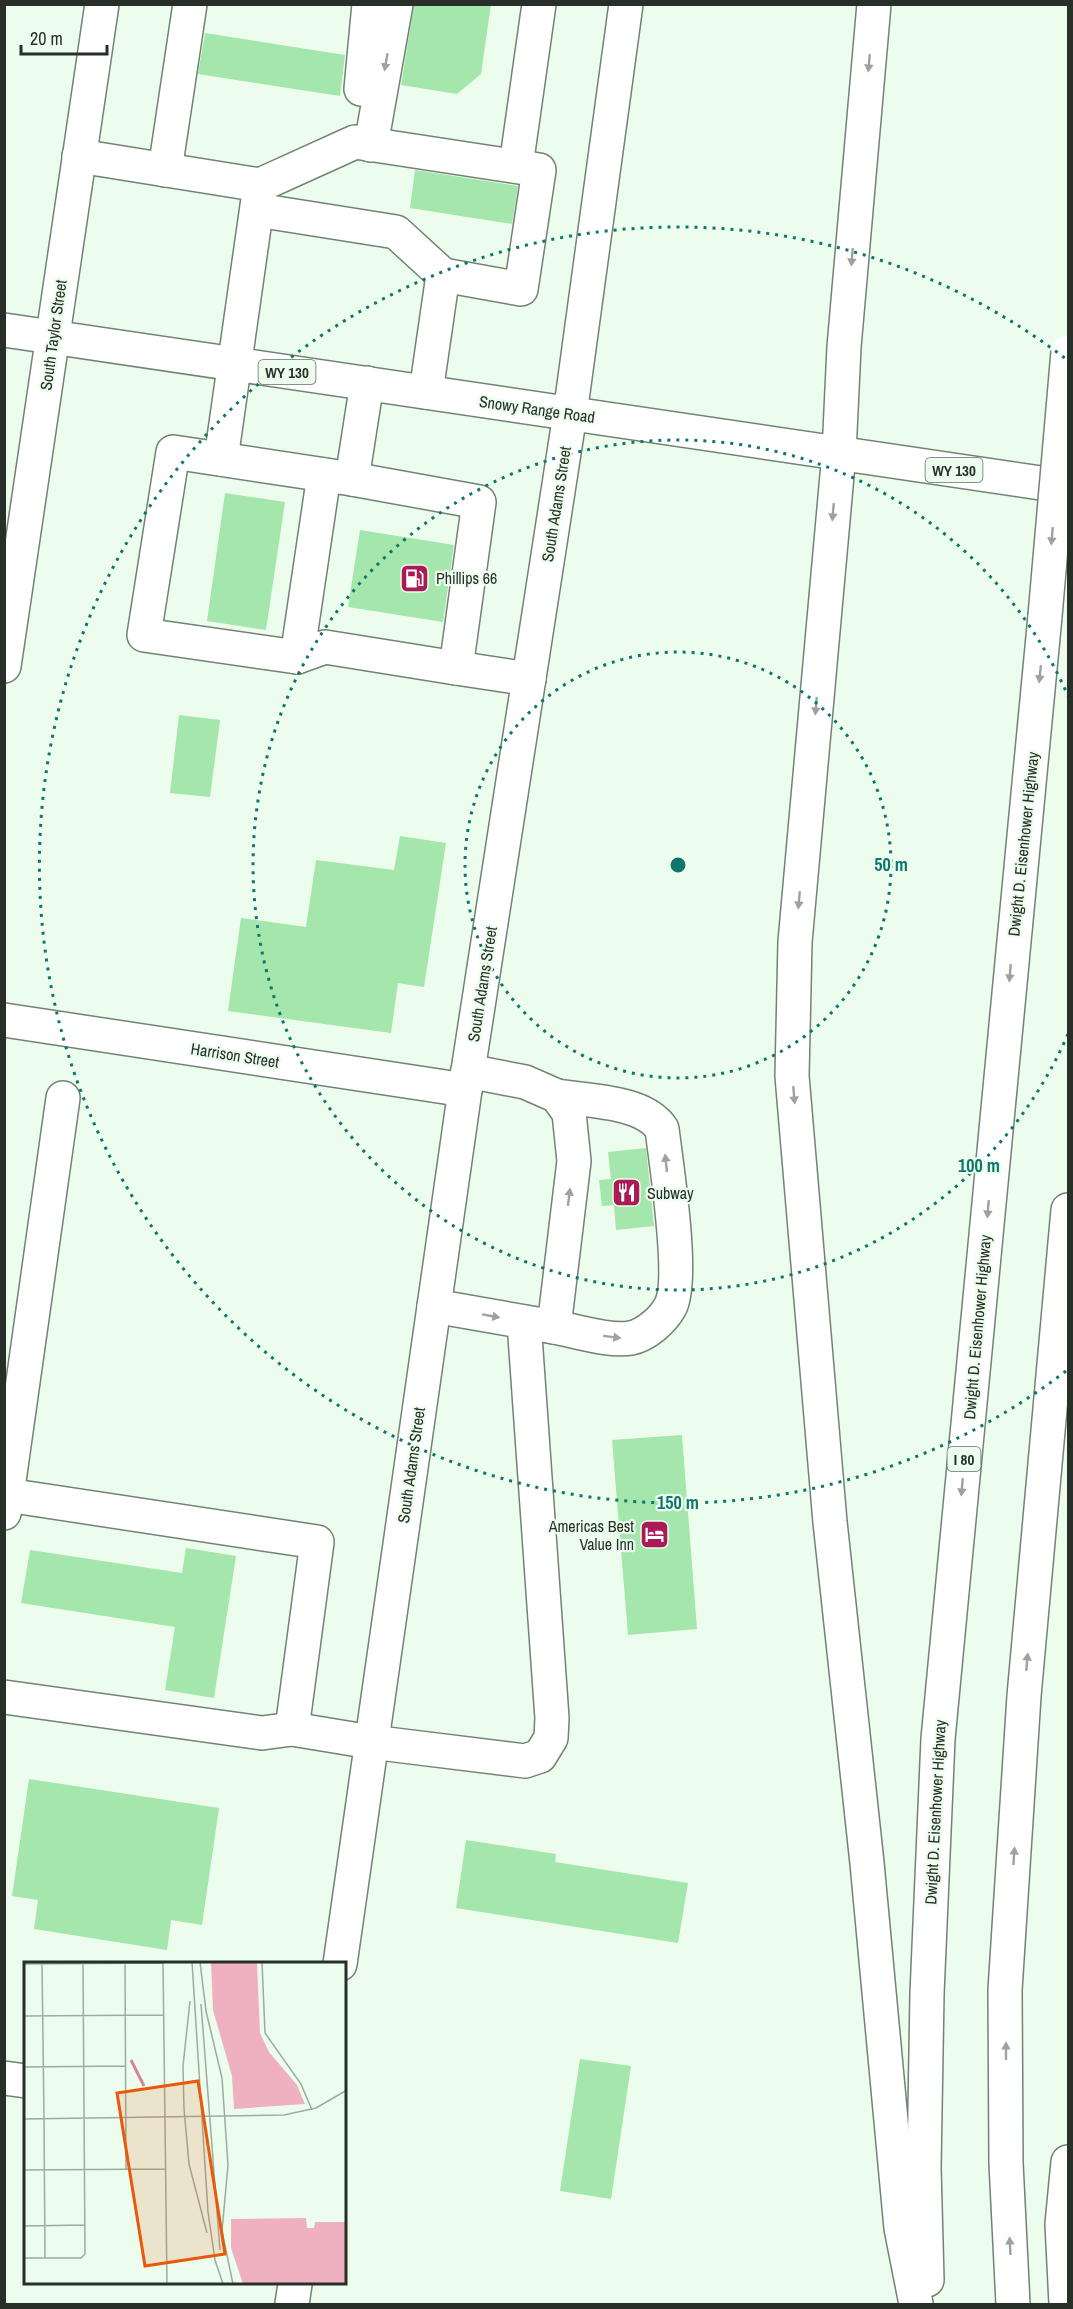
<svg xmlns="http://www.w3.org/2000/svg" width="1073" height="2309" viewBox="0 0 1073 2309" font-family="'Archivo Narrow',sans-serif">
<rect width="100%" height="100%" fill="#ecfded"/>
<!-- building -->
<g fill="#a4e6ab">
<path d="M414 4H491L481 74 457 94 401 85Z"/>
<path d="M205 33 345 55 340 96 198 74Z"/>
<path d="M415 170 518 186 512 224 410 208Z"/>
<path d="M225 493 285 502 266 630 207 621Z"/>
<path d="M360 530 454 545 443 622 348 607Z"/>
<path d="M179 715 220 720 210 797 170 793Z"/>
<path d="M400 836 446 843 424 987 398 983 391 1033 228 1011 241 918 306 927 316 860 394 870Z"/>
<path d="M646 1148 654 1226 616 1230 614 1205 602 1206 599 1180 611 1179 608 1152Z"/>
<path d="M682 1435 697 1629 628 1635 612 1440Z"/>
<path d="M186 1548 236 1556 214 1698 165 1690 175 1627 21 1603 30 1550 182 1573Z"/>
<path d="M29 1779 219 1808 202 1925 171 1920 167 1950 34 1929 38 1900 12 1896Z"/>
<path d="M466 1840 556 1854 555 1862 688 1883 678 1943 456 1908Z"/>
<path d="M580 2059 631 2066 611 2199 560 2191Z"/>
</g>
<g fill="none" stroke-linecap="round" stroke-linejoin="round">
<defs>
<g id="minor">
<path d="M361 89 369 4"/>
<path d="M371 145 396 4"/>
<path d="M79 156 260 185 221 459"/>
<path d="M516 166 539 4"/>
<path d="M165 170 190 4"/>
<path d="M257 210 396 232 443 275 521 289 539 170 355 142 260 185"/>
<path d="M367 383 352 479 479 502 456 668 529 679"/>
<path d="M426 392 443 275"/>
<path d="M352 479 173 452 144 635 297 657 325 647 456 668"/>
<path d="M297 657 324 475"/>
<path d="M4 666 102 4"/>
<path d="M4 1020 465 1090"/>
<path d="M434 1306 554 1327 574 1161 569 1113 557 1096 525 1082 468 1071"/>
<path d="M554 1327C576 1331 610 1342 631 1338 646 1335 663 1320 670 1307 685 1281 666 1163 662 1129 644 1101 589 1101 557 1096"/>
<path d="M7 1495 63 1098"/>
<path d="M4 1513 7 1495 317 1542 292 1729"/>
<path d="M4 1697 262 1733 292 1729 371 1742 525 1761 540 1756 551 1738 552 1718 524 1322"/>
<path d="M340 1964 465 1090 570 414 626 4"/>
<path d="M4 2078 26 2081"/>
<path d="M292 2304 295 2284"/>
</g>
<path id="major" d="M4 330 1068 487"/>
<g id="highway">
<path d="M874 4 844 347 839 453 795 942 792 1076 830 1522 867 1863 901 2228 916 2304"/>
<path d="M927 2280 924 2168 927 1994 938 1739 1045 616"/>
<path d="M1013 2304 1006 2163 1005 1990 1024 1696 1068 1210"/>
<path d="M1066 2304 1062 2224 1068 2162"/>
</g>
</defs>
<!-- minor casing -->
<use href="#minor" stroke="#738274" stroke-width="36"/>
<!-- major casing -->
<use href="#major" stroke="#738274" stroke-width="36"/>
<!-- highway casing -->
<use href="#highway" stroke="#738274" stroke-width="36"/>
<!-- minor -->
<use href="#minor" stroke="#fff" stroke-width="33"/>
<!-- major -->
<use href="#major" stroke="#fff" stroke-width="33"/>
<!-- highway -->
<use href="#highway" stroke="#fff" stroke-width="33"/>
<defs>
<path id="highway-bridge" d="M1045 616 1068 352"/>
</defs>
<!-- highway-bridge casing -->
<use href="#highway-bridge" stroke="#738274" stroke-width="36" stroke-linecap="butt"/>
<!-- highway-bridge -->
<use href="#highway-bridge" stroke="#fff" stroke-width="33"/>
</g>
<!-- one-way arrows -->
<defs><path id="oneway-solid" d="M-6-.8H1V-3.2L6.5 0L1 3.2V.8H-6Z" transform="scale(1.5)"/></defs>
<g fill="#9ea19f">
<use href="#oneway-solid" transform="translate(386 62) rotate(100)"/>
<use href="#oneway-solid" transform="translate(869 63) rotate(95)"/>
<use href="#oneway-solid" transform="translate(852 257) rotate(95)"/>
<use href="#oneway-solid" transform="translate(833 512) rotate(95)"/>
<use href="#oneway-solid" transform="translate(1052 536) rotate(95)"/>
<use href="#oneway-solid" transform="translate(1040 674) rotate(96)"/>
<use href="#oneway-solid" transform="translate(816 706) rotate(95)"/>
<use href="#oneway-solid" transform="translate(799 900) rotate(95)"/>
<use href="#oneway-solid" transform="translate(1010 973) rotate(95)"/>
<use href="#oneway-solid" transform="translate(794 1095) rotate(85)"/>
<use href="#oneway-solid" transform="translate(666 1163) rotate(-96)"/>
<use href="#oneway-solid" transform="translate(569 1197) rotate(-83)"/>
<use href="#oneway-solid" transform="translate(988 1209) rotate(95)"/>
<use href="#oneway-solid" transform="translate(491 1316) rotate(10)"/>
<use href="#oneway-solid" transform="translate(612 1337) rotate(7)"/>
<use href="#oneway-solid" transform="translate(962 1487) rotate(95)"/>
<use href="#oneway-solid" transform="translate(1027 1662) rotate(-85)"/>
<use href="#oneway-solid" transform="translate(1014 1856) rotate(-86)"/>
<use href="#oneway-solid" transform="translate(1006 2051) rotate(-90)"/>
<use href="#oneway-solid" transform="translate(1010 2246) rotate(-93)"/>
</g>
<!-- distance rings -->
<g fill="none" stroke="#0f766e" stroke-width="3" stroke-dasharray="3 6">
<circle cx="678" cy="865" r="213"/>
<path d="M1068 1034A425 425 0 1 1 1068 696"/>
<path d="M1066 1371A638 638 0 1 1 1066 359"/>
</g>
<!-- icons -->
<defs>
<symbol id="fuel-square" viewBox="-11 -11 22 22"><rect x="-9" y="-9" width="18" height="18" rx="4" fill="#aa1a55" stroke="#ecfded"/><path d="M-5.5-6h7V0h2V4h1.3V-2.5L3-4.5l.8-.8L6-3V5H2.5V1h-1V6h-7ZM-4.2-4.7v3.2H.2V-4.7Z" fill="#fff"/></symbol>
<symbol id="restaurant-square" viewBox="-11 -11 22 22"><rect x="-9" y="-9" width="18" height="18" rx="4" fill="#aa1a55" stroke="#ecfded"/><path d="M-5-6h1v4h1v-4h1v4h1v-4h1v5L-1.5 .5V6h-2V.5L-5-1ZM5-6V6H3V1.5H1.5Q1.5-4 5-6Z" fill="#fff"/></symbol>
<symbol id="hotel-square" viewBox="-11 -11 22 22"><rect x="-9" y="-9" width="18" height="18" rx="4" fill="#aa1a55" stroke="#ecfded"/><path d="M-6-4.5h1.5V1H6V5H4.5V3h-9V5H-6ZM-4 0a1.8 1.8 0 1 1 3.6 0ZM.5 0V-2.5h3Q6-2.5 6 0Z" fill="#fff"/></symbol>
</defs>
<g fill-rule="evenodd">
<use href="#fuel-square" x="398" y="562" width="33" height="33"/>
<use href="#restaurant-square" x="610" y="1176" width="33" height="33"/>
<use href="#hotel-square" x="638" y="1518" width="33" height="33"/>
</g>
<g text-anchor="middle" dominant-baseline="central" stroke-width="4.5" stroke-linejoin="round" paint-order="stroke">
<!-- shield labels -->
<g fill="#ecfded" stroke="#636d64" stroke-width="1.5">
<rect x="258.5" y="360" width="57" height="24" rx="4.5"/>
<rect x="925.5" y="458" width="57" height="24" rx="4.5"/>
<rect x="947.5" y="1447" width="33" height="24" rx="4.5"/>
</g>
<g font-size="15" font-weight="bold" fill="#282f29">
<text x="287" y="372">WY 130</text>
<text x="954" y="470">WY 130</text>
<text x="964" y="1459">I 80</text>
</g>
<!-- street labels -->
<g font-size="16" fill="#282f29" stroke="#ecfded">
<text transform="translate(53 335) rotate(-82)">South Taylor Street</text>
<text transform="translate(537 409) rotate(8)">Snowy Range Road</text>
<text transform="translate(556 504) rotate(-81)">South Adams Street</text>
<text transform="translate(1023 844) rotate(-84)">Dwight D. Eisenhower Highway</text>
<text transform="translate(482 984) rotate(-81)">South Adams Street</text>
<text transform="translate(235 1055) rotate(9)">Harrison Street</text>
<text transform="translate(977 1327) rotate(-85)">Dwight D. Eisenhower Highway</text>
<text transform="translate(411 1465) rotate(-82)">South Adams Street</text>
<text transform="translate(935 1812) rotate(-87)">Dwight D. Eisenhower Highway</text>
</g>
<!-- poi labels -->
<g font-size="16" fill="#282f29" stroke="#ecfded" text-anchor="start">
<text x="436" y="578">Phillips 66</text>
<text x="647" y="1193">Subway</text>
<text x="634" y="1526" text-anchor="end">Americas Best<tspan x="634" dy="18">Value Inn</tspan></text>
</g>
</g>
<!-- overview -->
<g transform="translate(24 1962)">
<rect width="322" height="322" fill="#ecfded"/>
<path d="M187 0H233L236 71 245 90 273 123 281 142 210 147 208 114 189 48ZM282 256 283 266H290L291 260H322V322H219L207 286V257Z" fill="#efb0bf"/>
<path fill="none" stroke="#d78499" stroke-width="3" d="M107 98 120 124"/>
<path fill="none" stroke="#9eab9f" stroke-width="1.5" d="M18 0 20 157M101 0 102 208M139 0 143 322M168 0 184 250 191 298 199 322M176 0 182 49 198 116 204 203 198 269 209 322M238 0 241 71 277 122 288 148M0 2 139 1M166 39 159 104 160 147 165 202 183 271M177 42 196 288M0 54 139 53M0 105 101 104M0 157 260 153 292 146 323 128M20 157 21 296M0 208 141 207M0 264 61 263M0 296H57L61 292 59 0"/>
<path fill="#e8590c" fill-opacity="0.15" stroke="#e8590c" stroke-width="3" d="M174 119 201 292 121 304 93 131Z"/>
<rect width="322" height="322" fill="none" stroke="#282f29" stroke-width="3"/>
</g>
<circle cx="678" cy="865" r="9" fill="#0f766e" stroke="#ecfded" stroke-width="3"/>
<g font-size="18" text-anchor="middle" font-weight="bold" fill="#0f766e" stroke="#ecfded" stroke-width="4.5" stroke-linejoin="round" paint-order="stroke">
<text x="891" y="871">50 m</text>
<text x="979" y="1172">100 m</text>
<text x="678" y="1509">150 m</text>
</g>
<!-- border -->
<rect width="1073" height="2309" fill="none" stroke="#282f29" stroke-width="12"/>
<!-- scale -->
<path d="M21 45v9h86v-9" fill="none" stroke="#282f29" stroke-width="3"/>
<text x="30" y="45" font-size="18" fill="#282f29" stroke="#ecfded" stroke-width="4.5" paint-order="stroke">20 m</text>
</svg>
